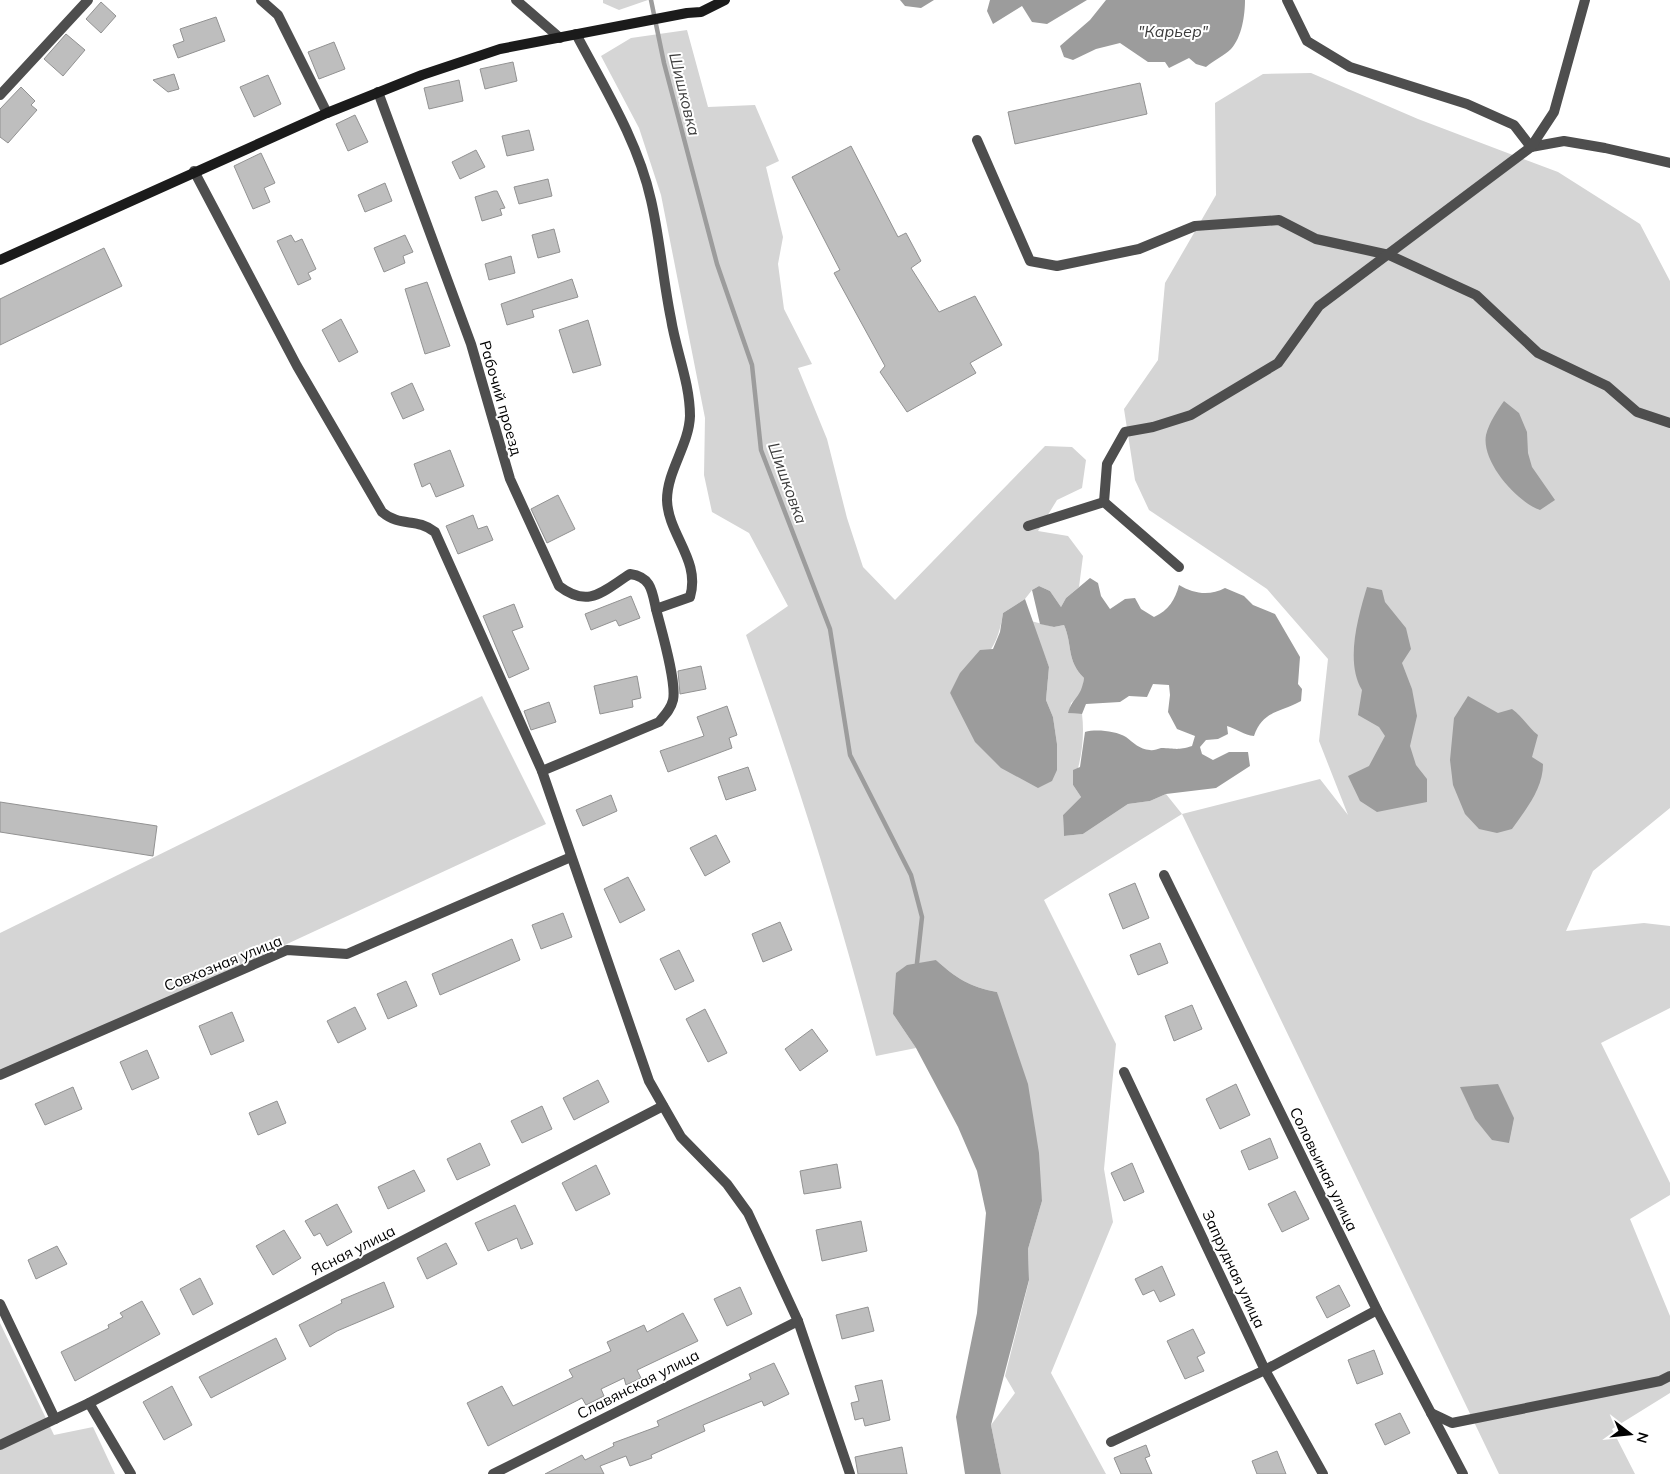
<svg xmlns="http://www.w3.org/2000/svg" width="1670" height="1474" viewBox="0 0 1670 1474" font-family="Mulish,sans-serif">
<rect width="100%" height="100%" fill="#fff"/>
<!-- green -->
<g fill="#d5d5d5">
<path d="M603 0H648L619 10 603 3Z"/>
<path d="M687 30 708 107 755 105 779 161 766 167 783 237 778 264 784 309 812 364 798 368 827 439 847 518 863 567 895 600 1045 446 1072 447 1086 460 1082 488 1057 500 1038 531 1068 536 1083 556 1079 587 1066 598 1061 607 1050 591 1039 586 1032 590 1025 599 1003 613C997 655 979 664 950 693L962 714 1057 769V744L1053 717 1046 700 1049 667 1031 621 1054 627 1064 625C1073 646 1066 660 1084 678L1082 693 1071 703 1069 713 1082 714C1085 738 1081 762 1073 785L1081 797 1063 815 1064 836 1083 834 1128 804 1150 801 1166 794 1182 814 1320 779 1348 815 1319 741 1328 659 1267 589 1149 510 1135 480 1124 409 1158 360 1165 283 1216 195 1215 103 1263 74 1311 73 1418 119 1558 172 1640 224 1670 281V808L1593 871 1566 931 1644 923 1670 926V1008L1601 1043 1670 1183V1195L1630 1219 1670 1316V1393L1612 1429 1635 1474H1499L1182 814 1044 900 1116 1044 1104 1169 1113 1222 1051 1373 1106 1474H1001L991 1425 1015 1393 1005 1376 1029 1281 1028 1249 1042 1201 997 992C970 987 956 978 936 960L893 1014 916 1048 876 1056C840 914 795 773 746 635L788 606 749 533 712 512 704 475 705 418 661 195 639 128 601 56 631 38Z"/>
<path d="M482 696 546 824 0 1077V933Z"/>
<path d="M0 1323 54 1435 93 1427 115 1474H0Z"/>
</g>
<!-- water -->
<g fill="#9c9c9c">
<path d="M900 0H934L921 8 905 6Z"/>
<path d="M990 0H1087L1047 24 1032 22 1022 6 993 24 987 11Z"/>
<path d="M1106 0H1245C1245 15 1242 37 1231 49 1225 55 1213 61 1206 67L1196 64 1189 58 1169 68 1165 62H1148L1120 43 1096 49 1073 60 1064 57 1060 46 1090 20Z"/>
<path d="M1504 401 1519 413 1527 432 1528 453 1532 467 1555 500 1540 510C1517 502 1481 462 1486 435 1489 423 1497 411 1504 401Z"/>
<path d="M1090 578 1098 583 1101 596 1110 609 1125 599 1135 598 1141 609 1154 617C1169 610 1175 600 1179 585 1194 594 1210 596 1225 588L1244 596 1253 605 1275 614 1300 657 1298 684 1302 689 1301 701C1280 713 1263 710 1254 736 1244 735 1237 729 1227 726L1228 734 1218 739 1206 740 1200 747 1202 754 1213 760 1229 752H1248L1250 766 1216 788 1166 794 1150 801 1128 804 1083 834 1064 836 1063 815 1081 797 1073 785V770L1080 767 1085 732C1096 729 1116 731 1126 737 1134 743 1139 749 1150 750 1153 751 1157 749 1161 748 1175 748 1176 751 1192 746L1195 736 1177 729 1168 712 1170 695 1169 685 1153 684 1147 697 1129 696 1120 702 1086 704 1082 714 1068 713C1073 696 1081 699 1084 678 1066 660 1073 646 1064 625L1054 627 1040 624 1032 590 1039 586 1050 591 1061 607 1066 598Z"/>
<path d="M1367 587 1382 590 1385 602 1406 628 1411 649 1402 663 1412 689 1417 716 1410 746 1416 765 1427 779V802L1377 812 1360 801 1348 776 1369 766 1385 736 1379 727 1358 715 1362 690C1345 662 1358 617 1367 587Z"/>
<path d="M1025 599 1049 667 1046 700 1053 717 1057 744V770L1052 781 1038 788 1001 768 975 742 950 693 960 673 980 650 993 649 1000 632 1003 613Z"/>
<path d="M1468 696 1498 713 1512 709C1523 717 1528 727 1538 735L1532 757 1543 764C1543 789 1526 809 1512 829L1497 833 1479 829 1465 814 1453 785 1450 760 1454 718Z"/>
<path d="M936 960C956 978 970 987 997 992L1028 1084 1039 1153 1042 1201 1028 1249 1029 1280 991 1425 1001 1474H965L956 1417 977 1313 986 1213 977 1171 958 1127 916 1048 893 1014 896 973 907 965Z"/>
<path d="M1498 1084 1514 1118 1509 1143 1492 1140 1475 1119 1460 1087Z"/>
</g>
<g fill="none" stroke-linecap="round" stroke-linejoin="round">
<!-- stream -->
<path stroke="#9c9c9c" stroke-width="4.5" d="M651 0 664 63 717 264 752 365 761 450 830 629 850 755 911 875 922 917 917 963"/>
</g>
<!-- building -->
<g fill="#bebebe" stroke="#929292">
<path d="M101 2 116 16 101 33 86 19Z"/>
<path d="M216 17 225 41 178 58 173 45 184 41 180 29Z"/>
<path d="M66 34 85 50 63 76 44 59Z"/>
<path d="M334 42 345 69 319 79 308 52Z"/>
<path d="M513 62 517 81 485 89 480 69Z"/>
<path d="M174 74 179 89 168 92 153 80Z"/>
<path d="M268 75 281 104 254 117 240 87Z"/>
<path d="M459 80 463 101 429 109 424 88Z"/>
<path d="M1140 83 1147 114 1015 144 1008 112Z"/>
<path d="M21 87 35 101 31 105 37 110 8 143 0 137V109Z"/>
<path d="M355 115 368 142 348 151 336 124Z"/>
<path d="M529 130 534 150 507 156 502 136Z"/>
<path d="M851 146 898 237 906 233 921 261 911 268 939 312 975 296 1002 345 970 363 976 373 907 412 880 372 885 366 834 273 840 270 792 177Z"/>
<path d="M476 150 485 167 460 179 452 162Z"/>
<path d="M261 153 275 183 264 188 270 202 253 209 234 166Z"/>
<path d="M548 179 552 196 519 204 514 187Z"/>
<path d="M385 183 392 201 365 212 358 195Z"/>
<path d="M494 191H497L505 208 500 209 502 215 482 221 475 197Z"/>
<path d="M554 229 560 252 538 258 532 235Z"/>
<path d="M291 235 295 242 302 239 316 269 308 273 311 279 298 285 277 241Z"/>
<path d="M405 235 413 252 403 256 405 263 384 272 374 248Z"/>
<path d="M104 248 122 286 0 345V299Z"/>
<path d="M511 256 515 273 489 280 485 264Z"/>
<path d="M572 279 578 297 532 310 534 317 507 325 501 304Z"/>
<path d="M427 282 450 346 425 354 405 289Z"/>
<path d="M341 319 358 352 339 362 322 330Z"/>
<path d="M588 320 601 365 573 373 559 330Z"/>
<path d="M412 383 424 410 403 419 391 393Z"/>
<path d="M450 450 464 486 436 497 430 483 422 487 414 464Z"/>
<path d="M558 495 575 529 547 543 531 509Z"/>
<path d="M473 515 478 529 487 526 493 540 458 554 446 526Z"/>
<path d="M631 596 640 618 619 626 616 620 591 630 585 614Z"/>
<path d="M514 604 523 627 512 631 529 669 509 678 483 616Z"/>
<path d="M701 666 706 689 680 694 678 671Z"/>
<path d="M637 676 641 698 632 700 633 707 600 714 594 686Z"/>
<path d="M549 702 556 722 531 730 524 711Z"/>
<path d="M727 706 737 735 729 738 732 748 668 772 660 751 704 736 697 717Z"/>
<path d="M748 767 756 790 726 800 718 777Z"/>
<path d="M611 795 617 811 583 826 576 810Z"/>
<path d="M0 802 157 826 153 856 0 832Z"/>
<path d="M716 835 730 862 705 876 690 848Z"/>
<path d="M628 877 645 910 620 923 604 889Z"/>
<path d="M1135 883 1149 918 1123 929 1109 894Z"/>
<path d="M563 913 572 937 541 949 532 925Z"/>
<path d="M780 922 792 950 763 962 752 934Z"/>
<path d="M512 939 520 960 440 995 432 974Z"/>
<path d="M1160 943 1168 963 1138 975 1130 955Z"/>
<path d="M679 950 694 981 675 990 660 959Z"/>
<path d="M406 981 417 1006 388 1019 377 994Z"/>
<path d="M1192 1005 1202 1029 1174 1041 1165 1016Z"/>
<path d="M355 1007 366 1029 338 1043 327 1021Z"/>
<path d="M705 1009 727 1053 708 1062 686 1019Z"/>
<path d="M232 1012 244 1041 211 1055 199 1026Z"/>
<path d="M812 1029 828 1051 800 1071 785 1049Z"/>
<path d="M147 1050 159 1078 132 1090 120 1062Z"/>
<path d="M598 1080 609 1102 574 1120 563 1098Z"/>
<path d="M1236 1084 1250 1115 1220 1129 1206 1099Z"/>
<path d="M73 1087 82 1109 45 1125 35 1104Z"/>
<path d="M277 1101 286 1123 258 1135 249 1113Z"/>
<path d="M542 1106 552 1129 522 1143 511 1121Z"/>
<path d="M1270 1138 1278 1158 1249 1170 1241 1151Z"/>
<path d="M480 1143 490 1165 457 1180 447 1159Z"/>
<path d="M1132 1163 1144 1192 1124 1201 1111 1173Z"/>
<path d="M837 1164 841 1188 804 1194 800 1171Z"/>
<path d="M596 1165 610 1194 576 1211 562 1183Z"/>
<path d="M414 1170 425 1191 388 1209 378 1187Z"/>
<path d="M1295 1191 1309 1219 1282 1232 1268 1204Z"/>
<path d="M337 1204 352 1232 327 1246 320 1233 314 1236 305 1221Z"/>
<path d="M515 1205 533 1244 521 1249 517 1238 488 1251 475 1223Z"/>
<path d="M861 1221 867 1251 822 1261 816 1230Z"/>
<path d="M284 1230 301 1258 273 1275 256 1246Z"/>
<path d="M446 1243 457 1264 427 1279 417 1258Z"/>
<path d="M57 1246 67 1264 36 1279 28 1260Z"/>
<path d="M1162 1266 1175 1295 1160 1302 1154 1290 1143 1295 1135 1279Z"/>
<path d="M200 1278 213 1304 193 1315 180 1289Z"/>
<path d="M384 1282 394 1307 337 1331 310 1347 299 1325 342 1303 341 1300Z"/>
<path d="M1339 1285 1350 1306 1327 1318 1316 1297Z"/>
<path d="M740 1287 752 1314 727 1326 714 1299Z"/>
<path d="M142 1301 160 1334 75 1381 61 1352 109 1328 108 1325 123 1317 120 1313Z"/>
<path d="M868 1307 874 1331 842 1339 836 1315Z"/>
<path d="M683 1313 698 1341 637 1370 641 1378 626 1385 624 1378 601 1389 604 1396 586 1405 582 1398 488 1446 467 1403 502 1386 513 1406 573 1377 569 1370 611 1351 607 1342 644 1325 647 1332Z"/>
<path d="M1193 1329 1205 1353 1197 1357 1204 1371 1185 1379 1167 1341Z"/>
<path d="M276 1338 286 1359 211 1398 199 1377Z"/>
<path d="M1374 1350 1383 1374 1357 1384 1348 1360Z"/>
<path d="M774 1363 789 1394 764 1406 762 1401 703 1425 705 1431 651 1455 652 1458 630 1466 626 1456 600 1466 604 1474H545L582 1455 585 1460 614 1446 613 1443 659 1426 657 1421 751 1379 749 1374Z"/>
<path d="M882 1380 890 1420 865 1426 863 1418 855 1420 851 1403 859 1401 855 1386Z"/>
<path d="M172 1386 192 1425 164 1440 143 1402Z"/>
<path d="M1400 1413 1410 1433 1385 1445 1375 1424Z"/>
<path d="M1146 1445 1150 1456 1145 1458 1152 1474H1121L1114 1458Z"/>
<path d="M902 1447 907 1474H858L855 1457Z"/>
<path d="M1277 1451 1286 1474H1257L1252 1461Z"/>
</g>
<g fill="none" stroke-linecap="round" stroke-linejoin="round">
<!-- street -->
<g stroke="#4e4e4e" stroke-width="10">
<path d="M261 0 278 15 327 113"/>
<path d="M516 0 560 38"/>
<path d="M1287 0 1307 41 1350 67 1467 104 1514 125 1531 147"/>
<path d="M576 34C604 87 638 141 651 200 660 239 663 280 671 319 676 351 690 383 690 416 689 445 667 471 667 500 668 535 701 560 690 597L656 609C661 629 677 682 673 700 671 709 665 715 659 722L542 771 649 1081 681 1137 727 1184 748 1213 798 1321 850 1474"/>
<path d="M378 92 471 344 510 479 559 586C589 609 603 591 630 574 651 577 652 590 656 609"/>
<path d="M0 95 88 0"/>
<path d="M977 140 1030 261 1057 266 1139 249 1195 226 1279 220 1316 239 1389 255 1476 295 1538 353 1607 386 1637 412 1670 423"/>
<path d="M1531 147 1564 141 1605 148 1670 163"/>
<path d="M194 171 297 366 382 512C401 528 416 517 435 532L542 771"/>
<path d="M1104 502 1107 464 1125 432 1153 427 1191 415 1278 363 1319 306 1531 147 1554 112 1585 0"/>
<path d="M1028 526 1104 502 1179 567"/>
<path d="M1164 875 1377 1310 1463 1474"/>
<path d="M1124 1072 1265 1370 1323 1474"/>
<path d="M0 1075 287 950 347 954 571 857"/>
<path d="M0 1304 55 1419"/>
<path d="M89 1403 131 1474"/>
<path d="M1431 1413 1452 1423 1660 1381 1670 1376"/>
<path d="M1111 1442 1265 1370 1377 1310"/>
<path d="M0 1445 89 1403 663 1106"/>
<path d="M493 1474 798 1321"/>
</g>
<!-- secondary -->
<path stroke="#1b1b1b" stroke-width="10" d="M0 260 327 113 422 75 500 49 687 13 701 12 725 0"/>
</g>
<g text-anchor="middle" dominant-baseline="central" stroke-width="4" stroke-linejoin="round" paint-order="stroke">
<!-- street labels -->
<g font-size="15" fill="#000" stroke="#fff">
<text transform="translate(501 398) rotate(74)">Рабочий проезд</text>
<text transform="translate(223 963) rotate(-22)">Совхозная улица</text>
<text transform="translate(1324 1169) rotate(64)">Соловьиная улица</text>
<text transform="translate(353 1250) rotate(-27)">Ясная улица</text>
<text transform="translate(1234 1269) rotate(65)">Запрудная улица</text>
<text transform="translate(638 1384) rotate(-27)">Славянская улица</text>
</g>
<!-- water labels -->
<g font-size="16" font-style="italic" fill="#3d3d3d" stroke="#fff">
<text x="1173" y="31">"Карьер"</text>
<text transform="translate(685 94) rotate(76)">Шишковка</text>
<text transform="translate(788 483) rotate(70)">Шишковка</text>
</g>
</g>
<!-- north arrow -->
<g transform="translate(1630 1434) rotate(106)" stroke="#ffffff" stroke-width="4" paint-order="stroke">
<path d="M0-4L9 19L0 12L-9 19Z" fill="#000000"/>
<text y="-8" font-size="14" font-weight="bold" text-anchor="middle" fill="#000000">N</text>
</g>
</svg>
